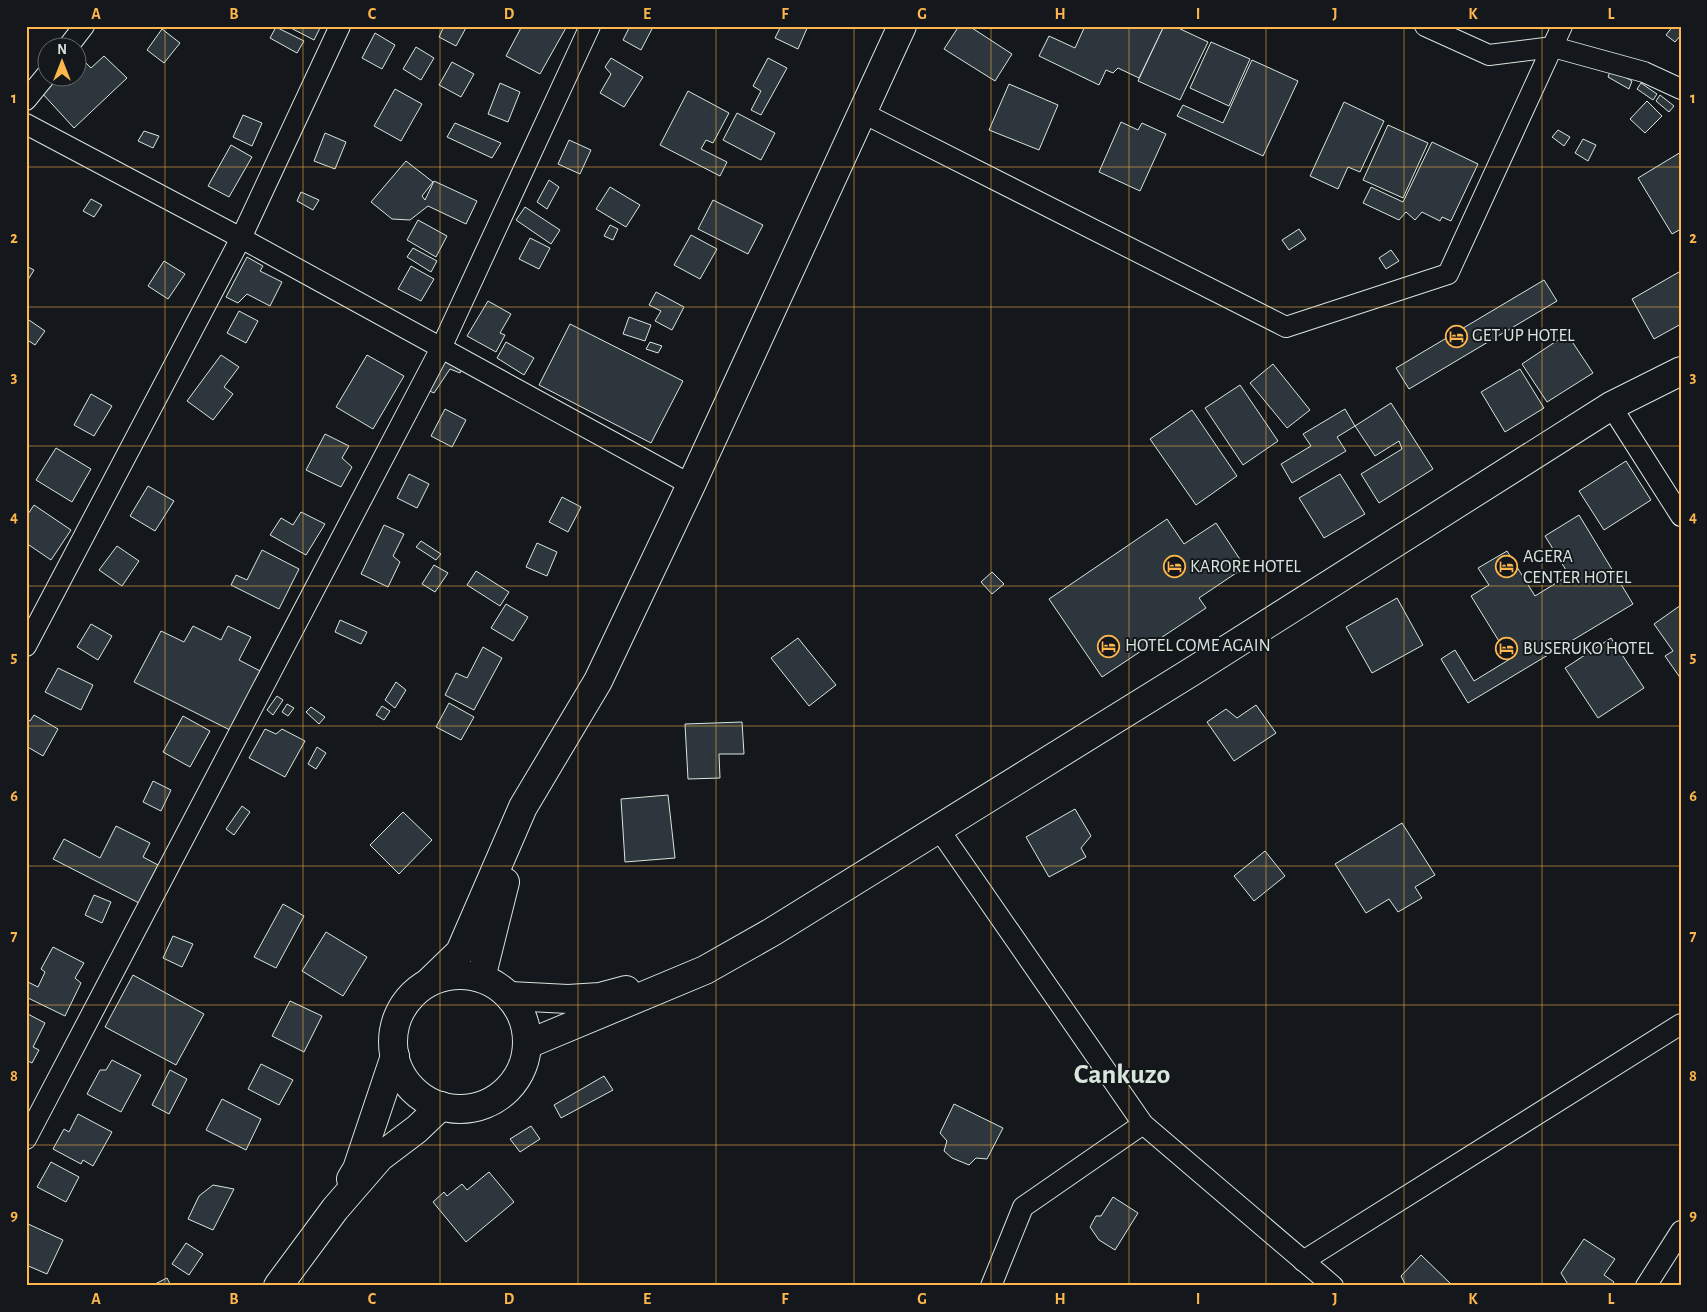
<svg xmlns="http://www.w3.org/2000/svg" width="1707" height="1312" viewBox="0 0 1707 1312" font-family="'Alegreya Sans',sans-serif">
<rect width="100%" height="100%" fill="#14181c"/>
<!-- building -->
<g fill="#2c363c" stroke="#d8e6dc">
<path d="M287 26H321L314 40Z"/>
<path d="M444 26H467L456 46 439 37Z"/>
<path d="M522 26H567L540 74 506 56Z"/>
<path d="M630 26 653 27 641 50 623 40Z"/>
<path d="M781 26H808L798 49 775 38Z"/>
<path d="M959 26H969L1012 54 995 81 944 49Z"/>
<path d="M1085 26H1164L1139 78 1118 68 1113 73 1106 70 1099 85 1039 56 1049 36 1075 48Z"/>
<path d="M1164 26H1174L1208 42 1180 100 1138 81Z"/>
<path d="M1673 26H1681V35L1675 42 1666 35Z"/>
<path d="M276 27 304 41 297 53 270 38Z"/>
<path d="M162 29 180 43 164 63 147 50Z"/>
<path d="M375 33 395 45 382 69 362 58Z"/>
<path d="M1211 42 1250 59 1229 106 1190 88Z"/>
<path d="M416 47 434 58 421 80 403 69Z"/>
<path d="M79 56 91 68 104 56 127 78 74 128 41 92 57 78H78V58Z"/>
<path d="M611 58 643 77 624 107 600 93 611 74 605 67Z"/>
<path d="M768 58 787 68 761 115 751 110 761 91 753 86Z"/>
<path d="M1252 60 1298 81 1263 156 1177 116 1183 105 1223 123Z"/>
<path d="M452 62 474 74 461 97 439 85Z"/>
<path d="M1611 69 1632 81 1629 89 1608 77Z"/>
<path d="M500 83 520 92 508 122 488 114Z"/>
<path d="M1641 83 1657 94 1653 100 1637 89Z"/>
<path d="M1009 84 1058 105 1039 150 989 130Z"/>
<path d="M395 89 422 104 401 141 374 126Z"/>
<path d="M688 91 729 113 713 143 706 140 701 149 727 162 720 176 660 145Z"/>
<path d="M1660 95 1674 106 1669 112 1656 101Z"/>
<path d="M1647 101 1662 116 1645 133 1630 119Z"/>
<path d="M1344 102 1384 121 1360 172 1348 167 1338 189 1310 176Z"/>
<path d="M737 113 775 133 761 160 723 140Z"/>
<path d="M243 115 262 123 252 146 233 137Z"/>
<path d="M1121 122 1138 130 1142 123 1166 134 1140 191 1099 172Z"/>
<path d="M455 123 501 143 492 158 447 137Z"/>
<path d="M1388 125 1428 143 1403 198 1363 180Z"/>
<path d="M1558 130 1570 137 1564 146 1552 137Z"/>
<path d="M144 131 159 136 153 148 138 141Z"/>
<path d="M325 133 346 142 335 169 314 161Z"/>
<path d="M1583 139 1596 145 1588 161 1575 153Z"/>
<path d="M569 140 591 150 580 174 558 164Z"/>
<path d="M1432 142 1478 164 1451 221 1442 217 1440 221 1422 212 1415 220 1406 212 1399 220 1363 203 1371 187 1403 202Z"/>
<path d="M231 145 252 157 229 197 208 186Z"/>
<path d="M1681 152V229L1672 234 1638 178Z"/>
<path d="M406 161 433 182 422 196 425 200 434 181 477 201 466 224 428 206 410 220 392 219 371 202Z"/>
<path d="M549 180 559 187 547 209 537 202Z"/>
<path d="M610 187 640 205 626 227 596 209Z"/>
<path d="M301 192 319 200 313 210 297 201Z"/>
<path d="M91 199 102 205 94 217 83 211Z"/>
<path d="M713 200 763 225 748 254 698 229Z"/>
<path d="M525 207 560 230 551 244 516 220Z"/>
<path d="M418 220 447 236 436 257 407 240Z"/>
<path d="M610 225 618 229 613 240 604 236Z"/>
<path d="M1299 229 1306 239 1289 250 1282 240Z"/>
<path d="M691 235 717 249 700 279 674 265Z"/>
<path d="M530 238 550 248 539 269 519 259Z"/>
<path d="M413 248 437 261 431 272 407 257Z"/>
<path d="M1391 250 1399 261 1386 269 1379 258Z"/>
<path d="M247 257 263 266 260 271 282 282 270 306 247 294 238 303 226 297Z"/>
<path d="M164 261 185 274 168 299 148 286Z"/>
<path d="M26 266 34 270 26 283Z"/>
<path d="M411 266 434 279 421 301 398 289Z"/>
<path d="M1679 272 1681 276V324L1654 339 1632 299Z"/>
<path d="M1544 280 1557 301 1409 389 1396 368Z"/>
<path d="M656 292 684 307 672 330 655 321 661 311 649 305Z"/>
<path d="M488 301 511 314 500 333 505 335 496 352 467 336Z"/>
<path d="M239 311 258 321 246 343 227 333Z"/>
<path d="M629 317 651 325 645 341 623 334Z"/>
<path d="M26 318 45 331 35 345 26 339Z"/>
<path d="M570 324 683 381 651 443 539 385Z"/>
<path d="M1567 334 1593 373 1547 402 1522 364Z"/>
<path d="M506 342 534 358 524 375 497 358Z"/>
<path d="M650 342 662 346 658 353 646 349Z"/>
<path d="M221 355 239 367 224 387 233 394 213 420 187 401Z"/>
<path d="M367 355 404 376 373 429 336 407Z"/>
<path d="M448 358 464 366 460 373 450 369 434 393 425 389 437 369Z"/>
<path d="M1273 364 1310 410 1287 428 1250 383Z"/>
<path d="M1520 369 1544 408 1505 432 1481 392Z"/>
<path d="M1240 385 1278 441 1243 465 1205 408Z"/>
<path d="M91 394 112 406 94 436 74 425Z"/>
<path d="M1391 403 1433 469 1379 503 1361 474 1402 449 1399 441 1375 456 1355 426Z"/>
<path d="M445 409 466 420 452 447 431 436Z"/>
<path d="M1345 409 1355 426 1337 437 1346 451 1292 483 1281 464 1311 446 1303 434Z"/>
<path d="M1192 410 1237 476 1196 505 1150 439Z"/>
<path d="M325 434 349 446 342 458 352 467 341 487 306 470Z"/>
<path d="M56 448 91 469 72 502 36 480Z"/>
<path d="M1626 461 1651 500 1604 530 1579 491Z"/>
<path d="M409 474 429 484 417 508 397 498Z"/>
<path d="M1340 474 1365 514 1324 538 1299 498Z"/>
<path d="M148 486 174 501 155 531 130 516Z"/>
<path d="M562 497 581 507 568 532 549 522Z"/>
<path d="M34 505 71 530 51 560 26 543V517Z"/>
<path d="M301 512 325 524 306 555 270 535 281 518 293 525Z"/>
<path d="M1579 515 1633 604 1468 703 1441 659 1455 650 1474 681 1510 659 1471 596 1489 585 1478 568 1507 551 1535 596 1569 575 1545 536Z"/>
<path d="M1167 519 1184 544 1216 523 1245 567 1199 598 1206 608 1102 677 1049 599Z"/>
<path d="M384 525 404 534 393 556 400 562 388 587 361 574Z"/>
<path d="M421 541 441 554 436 560 416 547Z"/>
<path d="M537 543 557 552 547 576 526 567Z"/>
<path d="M117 546 139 561 122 586 99 570Z"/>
<path d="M262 550 299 569 279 609 231 585 236 575 247 580Z"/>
<path d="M434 565 448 573 435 592 422 584Z"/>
<path d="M476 571 509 592 500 606 467 585Z"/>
<path d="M992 572 1004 584 992 594 981 582Z"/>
<path d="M1397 598 1423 645 1372 673 1346 627Z"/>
<path d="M506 604 528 617 513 641 491 628Z"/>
<path d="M1681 605V679L1665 656 1673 651 1654 624Z"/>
<path d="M340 620 367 632 361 644 335 632Z"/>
<path d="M91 624 112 636 98 660 77 647Z"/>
<path d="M193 626 221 640 228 626 251 637 239 660 266 674 236 733 134 682 161 631 184 642Z"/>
<path d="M798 638 836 685 809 706 771 658Z"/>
<path d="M1611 638 1644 688 1598 718 1565 668Z"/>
<path d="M483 647 502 658 474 710 445 695 456 673 467 678Z"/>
<path d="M58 668 93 685 81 710 45 692Z"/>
<path d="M396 682 406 690 395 708 385 700Z"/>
<path d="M277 696 283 700 273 715 267 710Z"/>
<path d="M449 703 474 717 461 740 436 727Z"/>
<path d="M287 704 294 708 288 716 282 712Z"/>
<path d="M1256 705 1276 733 1234 761 1207 722 1226 709 1237 718Z"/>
<path d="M382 706 390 711 384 720 376 715Z"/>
<path d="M311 707 325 717 319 724 306 712Z"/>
<path d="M34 715 58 729 43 756 26 746V719L30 721Z"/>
<path d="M183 716 210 731 190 767 163 752Z"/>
<path d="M742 722 744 754H719L720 778 688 779 685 724Z"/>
<path d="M265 729 276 734 282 729 305 741 285 777 249 758Z"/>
<path d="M317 747 326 753 316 769 308 764Z"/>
<path d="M153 781 171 790 161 811 143 802Z"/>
<path d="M668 795 675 858 625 862 621 799Z"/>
<path d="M242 806 250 812 234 835 226 829Z"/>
<path d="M1075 809 1091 836 1081 848 1086 857 1049 877 1026 837Z"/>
<path d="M403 812 432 840 399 874 370 845Z"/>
<path d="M1402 823 1435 875 1415 887 1422 898 1398 912 1389 899 1366 913 1335 864Z"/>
<path d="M116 826 150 843 143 857 158 865 139 903 53 859 64 839 100 858Z"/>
<path d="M1265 851 1285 876 1254 901 1234 876Z"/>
<path d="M94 895 111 902 102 923 85 915Z"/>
<path d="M283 904 304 916 276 968 254 957Z"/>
<path d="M326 932 367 957 343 996 302 971Z"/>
<path d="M173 936 193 944 182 967 163 958Z"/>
<path d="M53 947 84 963 75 978 81 983 65 1016 26 997V981L38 987 45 972 41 969Z"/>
<path d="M133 975 204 1014 176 1065 105 1027Z"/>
<path d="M290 1001 322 1016 304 1052 272 1036Z"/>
<path d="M26 1013 45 1023 33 1047 39 1050 32 1063 26 1060Z"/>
<path d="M112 1060 141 1075 121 1112 87 1094 100 1070H106Z"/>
<path d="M261 1064 293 1080 279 1105 248 1089Z"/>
<path d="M170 1070 187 1079 169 1114 152 1105Z"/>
<path d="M604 1076 613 1090 561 1118 554 1105Z"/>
<path d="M222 1099 261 1119 246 1150 206 1130Z"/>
<path d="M954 1104 1003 1128 987 1159 976 1158 969 1165 952 1158 944 1151 947 1141 940 1133Z"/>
<path d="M78 1114 112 1132 93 1166 83 1160 81 1164 53 1149 64 1129 69 1132Z"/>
<path d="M531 1126 540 1139 520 1152 510 1139Z"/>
<path d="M51 1162 79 1177 66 1202 37 1187Z"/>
<path d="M489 1172 514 1202 466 1242 433 1202 444 1192 447 1196 462 1184 467 1190Z"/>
<path d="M213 1185 234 1189 213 1230 188 1219 199 1196Z"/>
<path d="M1113 1197 1138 1213 1115 1250 1099 1240 1090 1227 1096 1216H1101Z"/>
<path d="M26 1223 63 1240 47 1274 26 1265Z"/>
<path d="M1584 1239 1615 1259 1604 1275 1614 1282 1611 1286H1569L1561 1273Z"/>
<path d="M186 1243 203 1254 189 1275 172 1264Z"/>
<path d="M1421 1255 1453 1286H1406L1401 1276Z"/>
<path d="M167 1278 171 1286H151Z"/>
</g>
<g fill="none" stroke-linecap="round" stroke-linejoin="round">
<defs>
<g id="minor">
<path d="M1425 26 1489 55 1553 47 1644 72 1681 89"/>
<path d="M67 48 84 26"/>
<path d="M26 100 48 73"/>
<path d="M863 113 1286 327 1448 274 1562 26"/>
<path d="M26 124 241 238 691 485"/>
<path d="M1611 406 1681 516"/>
<path d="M26 646 241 238 340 26"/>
<path d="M938 828 1143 1124 1333 1286"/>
<path d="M26 1139 441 348 590 26"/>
<path d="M1303 1261 1681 1024"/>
<path d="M991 1286 1023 1207 1143 1124"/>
<path d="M1646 1286 1681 1231"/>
</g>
<g id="primary">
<circle cx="460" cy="1042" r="67"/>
<path d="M481 978 505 882"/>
<path d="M429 982 460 952 523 807 598 681 691 485 902 26"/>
<path d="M510 996 568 999 600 997 626 990"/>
<path d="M528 1044 705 970 772 932 1196 669 1611 406 1681 371"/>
<path d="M351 1179 357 1169 395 1056"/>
<path d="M278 1286 335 1209 380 1157 417 1129 441 1106"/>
</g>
</defs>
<!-- minor casing -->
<use href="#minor" stroke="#d8e6dc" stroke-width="22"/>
<!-- primary casing -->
<use href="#primary" stroke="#d8e6dc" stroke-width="30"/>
<!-- minor -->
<use href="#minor" stroke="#14181c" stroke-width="20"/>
<!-- primary -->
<use href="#primary" stroke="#14181c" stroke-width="28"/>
</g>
<!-- grid -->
<path fill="none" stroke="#ffb74d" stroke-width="1" stroke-opacity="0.55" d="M165 26V1286M303 26V1286M440 26V1286M578 26V1286M716 26V1286M854 26V1286M991 26V1286M1129 26V1286M1266 26V1286M1404 26V1286M1542 26V1286M26 167H1681M26 307H1681M26 446H1681M26 586H1681M26 726H1681M26 866H1681M26 1005H1681M26 1145H1681"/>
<!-- icons -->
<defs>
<symbol id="hotel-ring" viewBox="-11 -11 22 22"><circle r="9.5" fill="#14181c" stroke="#ffb74d" stroke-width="1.5"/><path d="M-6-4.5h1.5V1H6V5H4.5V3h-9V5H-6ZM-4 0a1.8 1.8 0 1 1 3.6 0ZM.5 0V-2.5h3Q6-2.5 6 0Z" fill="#ffb74d"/></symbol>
</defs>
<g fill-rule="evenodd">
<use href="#hotel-ring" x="1444" y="324" width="25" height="25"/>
<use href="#hotel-ring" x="1162" y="554" width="25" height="25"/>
<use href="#hotel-ring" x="1494" y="554" width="25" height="25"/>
<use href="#hotel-ring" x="1096" y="634" width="25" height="25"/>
<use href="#hotel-ring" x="1494" y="636" width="25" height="25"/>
</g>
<g text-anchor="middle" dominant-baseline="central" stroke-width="4" stroke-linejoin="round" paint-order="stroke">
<!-- poi labels -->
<g font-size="18" fill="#d8e6dc" stroke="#14181c" text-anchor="start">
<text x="1472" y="336">GET UP HOTEL</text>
<text x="1523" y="557">AGERA<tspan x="1523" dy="21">CENTER HOTEL</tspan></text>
<text x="1190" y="567">KARORE HOTEL</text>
<text x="1125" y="646">HOTEL COME AGAIN</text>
<text x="1523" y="649">BUSERUKO HOTEL</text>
</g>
<!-- town labels -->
<g font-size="28" font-weight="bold" fill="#d8e6dc" stroke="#14181c">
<text x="1122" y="1075">Cankuzo</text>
</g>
</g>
<!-- border -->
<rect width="1707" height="1312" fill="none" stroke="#14181c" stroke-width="55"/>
<!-- north arrow -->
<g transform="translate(62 62)"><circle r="24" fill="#14181c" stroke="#626a69"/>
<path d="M0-4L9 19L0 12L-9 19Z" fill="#ffb74d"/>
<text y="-8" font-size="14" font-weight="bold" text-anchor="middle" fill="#d8e6dc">N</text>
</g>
<rect x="28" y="28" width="1652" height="1256" fill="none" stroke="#ffb74d" stroke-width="2"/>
<g font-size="16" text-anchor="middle" font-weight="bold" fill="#ffb74d">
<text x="96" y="19">A</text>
<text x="234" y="19">B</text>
<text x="372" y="19">C</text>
<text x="509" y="19">D</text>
<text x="647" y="19">E</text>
<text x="785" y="19">F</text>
<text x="922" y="19">G</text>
<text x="1060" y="19">H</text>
<text x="1198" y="19">I</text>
<text x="1335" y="19">J</text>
<text x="1473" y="19">K</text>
<text x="1611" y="19">L</text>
<text x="14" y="103">1</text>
<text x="1693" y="103">1</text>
<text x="14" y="243">2</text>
<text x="1693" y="243">2</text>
<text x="14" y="382">3</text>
<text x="1693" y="382">3</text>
<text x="14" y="522">4</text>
<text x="1693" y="522">4</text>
<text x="14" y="662">5</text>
<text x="1693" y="662">5</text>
<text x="14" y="801">6</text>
<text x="1693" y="801">6</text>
<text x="14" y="941">7</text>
<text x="1693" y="941">7</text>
<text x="14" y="1081">8</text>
<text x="1693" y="1081">8</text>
<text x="14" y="1220">9</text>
<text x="1693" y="1220">9</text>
<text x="96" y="1304">A</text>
<text x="234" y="1304">B</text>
<text x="372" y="1304">C</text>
<text x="509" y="1304">D</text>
<text x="647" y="1304">E</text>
<text x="785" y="1304">F</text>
<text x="922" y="1304">G</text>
<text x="1060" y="1304">H</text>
<text x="1198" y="1304">I</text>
<text x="1335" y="1304">J</text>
<text x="1473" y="1304">K</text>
<text x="1611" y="1304">L</text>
</g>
</svg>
